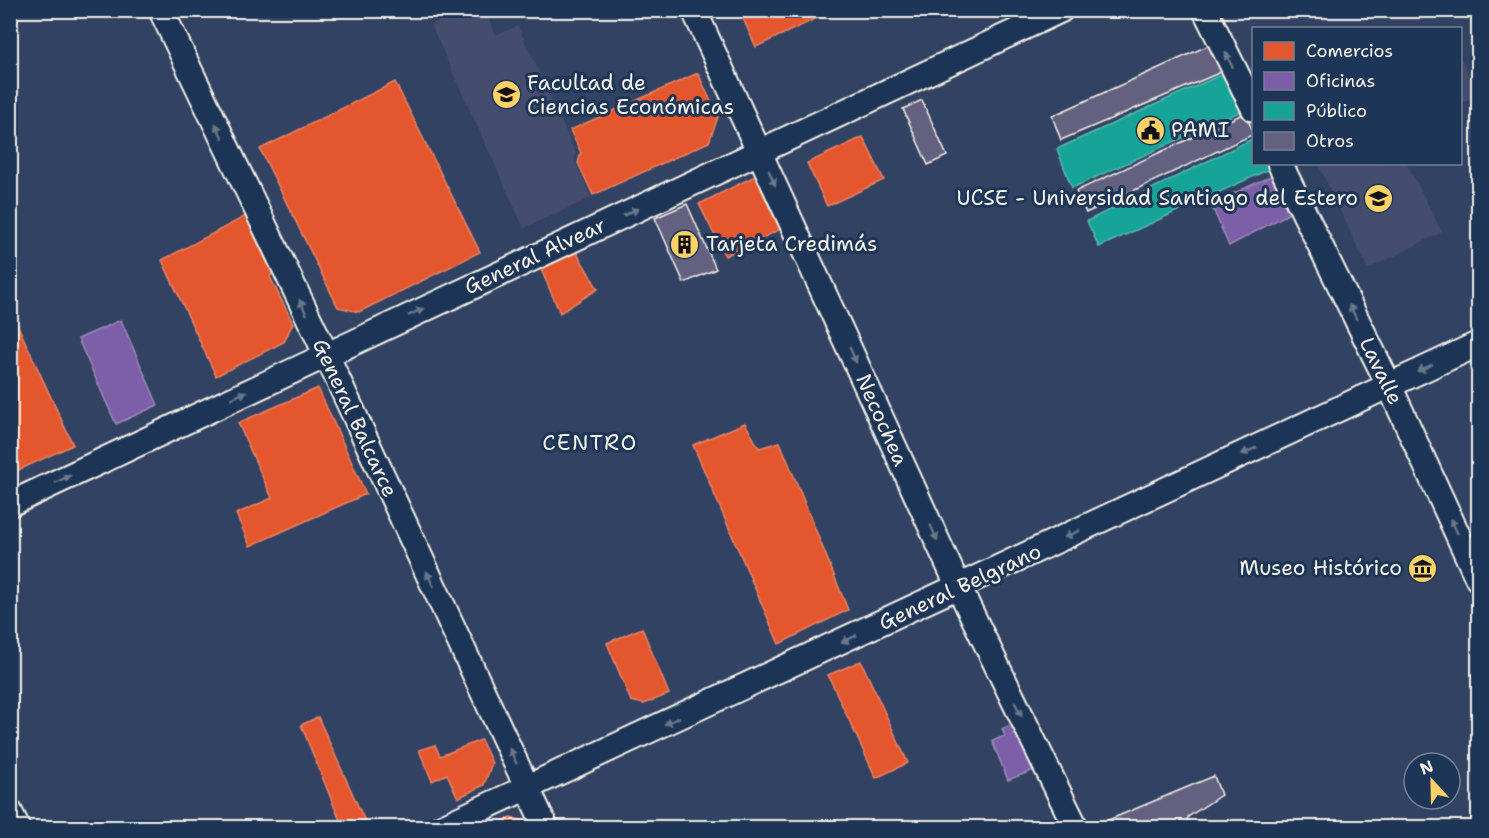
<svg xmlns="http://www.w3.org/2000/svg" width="1489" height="838" viewBox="0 0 1489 838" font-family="'Shantell Sans',sans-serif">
<rect width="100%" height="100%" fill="#324263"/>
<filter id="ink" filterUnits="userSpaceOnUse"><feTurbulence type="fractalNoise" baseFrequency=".0167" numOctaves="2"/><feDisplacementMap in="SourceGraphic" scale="12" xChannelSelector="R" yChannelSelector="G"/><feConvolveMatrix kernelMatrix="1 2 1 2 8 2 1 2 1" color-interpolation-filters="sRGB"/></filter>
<g filter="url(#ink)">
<!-- built -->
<g fill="#454e6e">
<path d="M484 10 496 35 518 26 576 154 574 160 591 198 524 228 431 25 462 11Z"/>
<path d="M1461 59 1478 95 1461 103H1460Z"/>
<path d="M1318 164H1407L1442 232 1368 269Z"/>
</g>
<!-- shops -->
<g fill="#e4572e" stroke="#e98566" stroke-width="1.5">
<path d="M739 10H834L756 47Z"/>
<path d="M698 73 718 117 709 142 593 195 578 163 581 153 570 130Z"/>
<path d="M395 82 480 252 359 312 338 307 260 149Z"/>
<path d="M863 137 884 180 827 206 807 163Z"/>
<path d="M755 176 781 229 725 256 699 204Z"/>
<path d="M246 216 274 271 270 277 293 323 284 342 216 376 162 260Z"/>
<path d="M575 250 598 289 560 313 540 267Z"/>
<path d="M12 313 73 445 10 474V314Z"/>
<path d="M318 388 366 494 250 546 236 514 272 498 238 423Z"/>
<path d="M745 423 759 448 780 442 848 610 779 644 693 445Z"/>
<path d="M642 628 669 694 644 704 631 701 607 643Z"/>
<path d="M861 661 908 763 876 778 828 675Z"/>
<path d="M318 717 368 828H343L301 725Z"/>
<path d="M481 740 492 763 484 785 458 798 447 774 432 781 419 750 435 745 440 756Z"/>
<path d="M511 817 529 823 531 828H490Z"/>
</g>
<!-- offices -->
<g fill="#7b5ea7" stroke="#9f8aba" stroke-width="1.5">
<path d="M1273 175 1288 214 1229 246 1211 204Z"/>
<path d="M121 320 158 405 116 424 78 339Z"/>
<path d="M1016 723 1034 770 1008 780 992 741 1005 736 1002 729Z"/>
</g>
<!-- public -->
<g fill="#17a398" stroke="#59bab0" stroke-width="1.5">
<path d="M1227 72 1244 110 1072 188 1057 149Z"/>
<path d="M1254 138V164H1269L1272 168 1099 247 1087 221Z"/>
</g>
<!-- building -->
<g fill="#646180" stroke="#f4f1e8" stroke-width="1.5">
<path d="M973 10H990L976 17Z"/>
<path d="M1214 43 1226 70 1061 140 1052 116Z"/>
<path d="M922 100 947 156 928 165 903 109Z"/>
<path d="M1245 113 1254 134 1086 213 1076 191Z"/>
<path d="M687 204 716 269 684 283 655 218Z"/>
<path d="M1214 776 1221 795 1188 817 1187 825 1180 828H1101L1099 824Z"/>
</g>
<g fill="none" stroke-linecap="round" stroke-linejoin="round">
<defs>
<g id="minor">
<path d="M161 10 326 354 546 828"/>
<path d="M694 10 959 588 1076 828"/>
<path d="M1205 10 1254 109"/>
<path d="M1280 164 1389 385 1478 579"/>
<path d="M10 504 1061 10"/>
<path d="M10 812 18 828"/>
<path d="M440 828 1478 344"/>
</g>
</defs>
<!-- minor casing -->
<use href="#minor" stroke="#f4f1e8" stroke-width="28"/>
<!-- minor -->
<use href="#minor" stroke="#1d3557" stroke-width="24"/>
</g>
<!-- one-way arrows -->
<defs><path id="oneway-solid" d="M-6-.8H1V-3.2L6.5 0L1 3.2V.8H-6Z" transform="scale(1.5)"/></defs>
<g fill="#68778a">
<use href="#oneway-solid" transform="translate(1229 60) rotate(-116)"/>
<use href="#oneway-solid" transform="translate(219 131) rotate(-116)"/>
<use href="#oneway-solid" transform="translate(772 178) rotate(66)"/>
<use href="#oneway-solid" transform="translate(631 212) rotate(-25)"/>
<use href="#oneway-solid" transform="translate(303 307) rotate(-116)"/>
<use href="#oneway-solid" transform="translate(416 312) rotate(-25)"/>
<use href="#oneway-solid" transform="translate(1353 312) rotate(-116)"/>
<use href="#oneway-solid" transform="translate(853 355) rotate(66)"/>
<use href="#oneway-solid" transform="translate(1425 368) rotate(155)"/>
<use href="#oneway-solid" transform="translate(239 395) rotate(-25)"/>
<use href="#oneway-solid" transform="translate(1249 451) rotate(155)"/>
<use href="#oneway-solid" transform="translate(63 479) rotate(-25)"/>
<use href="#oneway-solid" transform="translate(1454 526) rotate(-115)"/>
<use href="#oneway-solid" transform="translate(934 533) rotate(66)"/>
<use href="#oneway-solid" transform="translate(1072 534) rotate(155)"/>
<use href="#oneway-solid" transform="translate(430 579) rotate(-115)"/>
<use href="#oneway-solid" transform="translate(849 639) rotate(155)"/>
<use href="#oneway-solid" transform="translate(1018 709) rotate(64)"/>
<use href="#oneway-solid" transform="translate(672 721) rotate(155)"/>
<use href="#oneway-solid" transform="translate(513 756) rotate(-115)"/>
</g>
</g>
<!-- icons -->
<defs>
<symbol id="university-disc" viewBox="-11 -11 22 22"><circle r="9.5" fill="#ffd166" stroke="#1d3557"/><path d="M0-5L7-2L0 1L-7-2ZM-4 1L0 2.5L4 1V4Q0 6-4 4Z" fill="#111"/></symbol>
<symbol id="civic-disc" viewBox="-11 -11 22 22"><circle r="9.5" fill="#ffd166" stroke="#1d3557"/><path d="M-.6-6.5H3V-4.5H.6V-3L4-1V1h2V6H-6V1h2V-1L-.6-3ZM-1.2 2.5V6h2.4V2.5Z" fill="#111"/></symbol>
<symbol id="building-disc" viewBox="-11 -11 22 22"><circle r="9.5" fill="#ffd166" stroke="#1d3557"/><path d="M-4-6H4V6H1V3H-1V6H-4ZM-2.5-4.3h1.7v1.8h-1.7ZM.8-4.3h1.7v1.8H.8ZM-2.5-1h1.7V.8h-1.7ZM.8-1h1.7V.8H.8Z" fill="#111"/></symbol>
<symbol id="museum-disc" viewBox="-11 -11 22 22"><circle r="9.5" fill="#ffd166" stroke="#1d3557"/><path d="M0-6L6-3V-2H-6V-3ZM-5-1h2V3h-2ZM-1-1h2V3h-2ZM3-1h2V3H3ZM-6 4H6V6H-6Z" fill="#111"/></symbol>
</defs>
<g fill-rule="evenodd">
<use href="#university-disc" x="490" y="78" width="33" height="33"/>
<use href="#civic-disc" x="1134" y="114" width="33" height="33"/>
<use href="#university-disc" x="1362" y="182" width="33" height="33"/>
<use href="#building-disc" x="668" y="228" width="33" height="33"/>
<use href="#museum-disc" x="1406" y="552" width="33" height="33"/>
</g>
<g text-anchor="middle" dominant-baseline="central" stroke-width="6" stroke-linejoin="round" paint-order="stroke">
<!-- poi labels -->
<g font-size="21" fill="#f4f1e8" stroke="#1d3557" text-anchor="start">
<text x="527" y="83">Facultad de<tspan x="527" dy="24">Ciencias Económicas</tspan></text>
<text x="1171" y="130">PAMI</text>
<text x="1358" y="198" text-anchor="end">UCSE - Universidad Santiago del Estero</text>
<text x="706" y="244">Tarjeta Credimás</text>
<text x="1402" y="568" text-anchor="end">Museo Histórico</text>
</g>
<!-- street labels -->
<g font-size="21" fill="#f4f1e8" stroke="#1d3557">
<text transform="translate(535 256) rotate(-25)">General Alvear</text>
<text transform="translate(1381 371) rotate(64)">Lavalle</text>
<text transform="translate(355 418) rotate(65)">General Balcarce</text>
<text transform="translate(882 420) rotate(66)">Necochea</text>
<text transform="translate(960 587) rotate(-25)">General Belgrano</text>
</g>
<!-- neighbourhood labels -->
<g font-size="22" letter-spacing="1.5" fill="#f4f1e8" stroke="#1d3557">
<text x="590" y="442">CENTRO</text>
</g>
</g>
<!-- margin -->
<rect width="1489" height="838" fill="none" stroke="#1d3557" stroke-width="36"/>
<rect x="18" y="18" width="1453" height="802" fill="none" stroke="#f4f1e8" stroke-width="2" filter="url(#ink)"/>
<!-- legend -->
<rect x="1252" y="27" width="210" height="138" fill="#1d3557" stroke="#738091" stroke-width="1.5"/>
<rect x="1264" y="42" width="30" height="18" fill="#e4572e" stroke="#738091" stroke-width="1.5"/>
<text x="1306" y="57" font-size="18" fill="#f4f1e8">Comercios</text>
<rect x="1264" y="72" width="30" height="18" fill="#7b5ea7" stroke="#738091" stroke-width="1.5"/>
<text x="1306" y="87" font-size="18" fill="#f4f1e8">Oficinas</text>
<rect x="1264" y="102" width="30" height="18" fill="#17a398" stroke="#738091" stroke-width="1.5"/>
<text x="1306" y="117" font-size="18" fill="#f4f1e8">Público</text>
<rect x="1264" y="132" width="30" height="18" fill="#646180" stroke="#738091" stroke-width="1.5"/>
<text x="1306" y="147" font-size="18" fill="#f4f1e8">Otros</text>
<!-- north arrow -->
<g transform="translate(1432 781) rotate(338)"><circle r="28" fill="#1d3557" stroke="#738091" stroke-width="1.5"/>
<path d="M0-4.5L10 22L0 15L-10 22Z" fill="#ffd166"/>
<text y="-9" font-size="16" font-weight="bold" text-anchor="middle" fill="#f4f1e8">N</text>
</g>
</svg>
